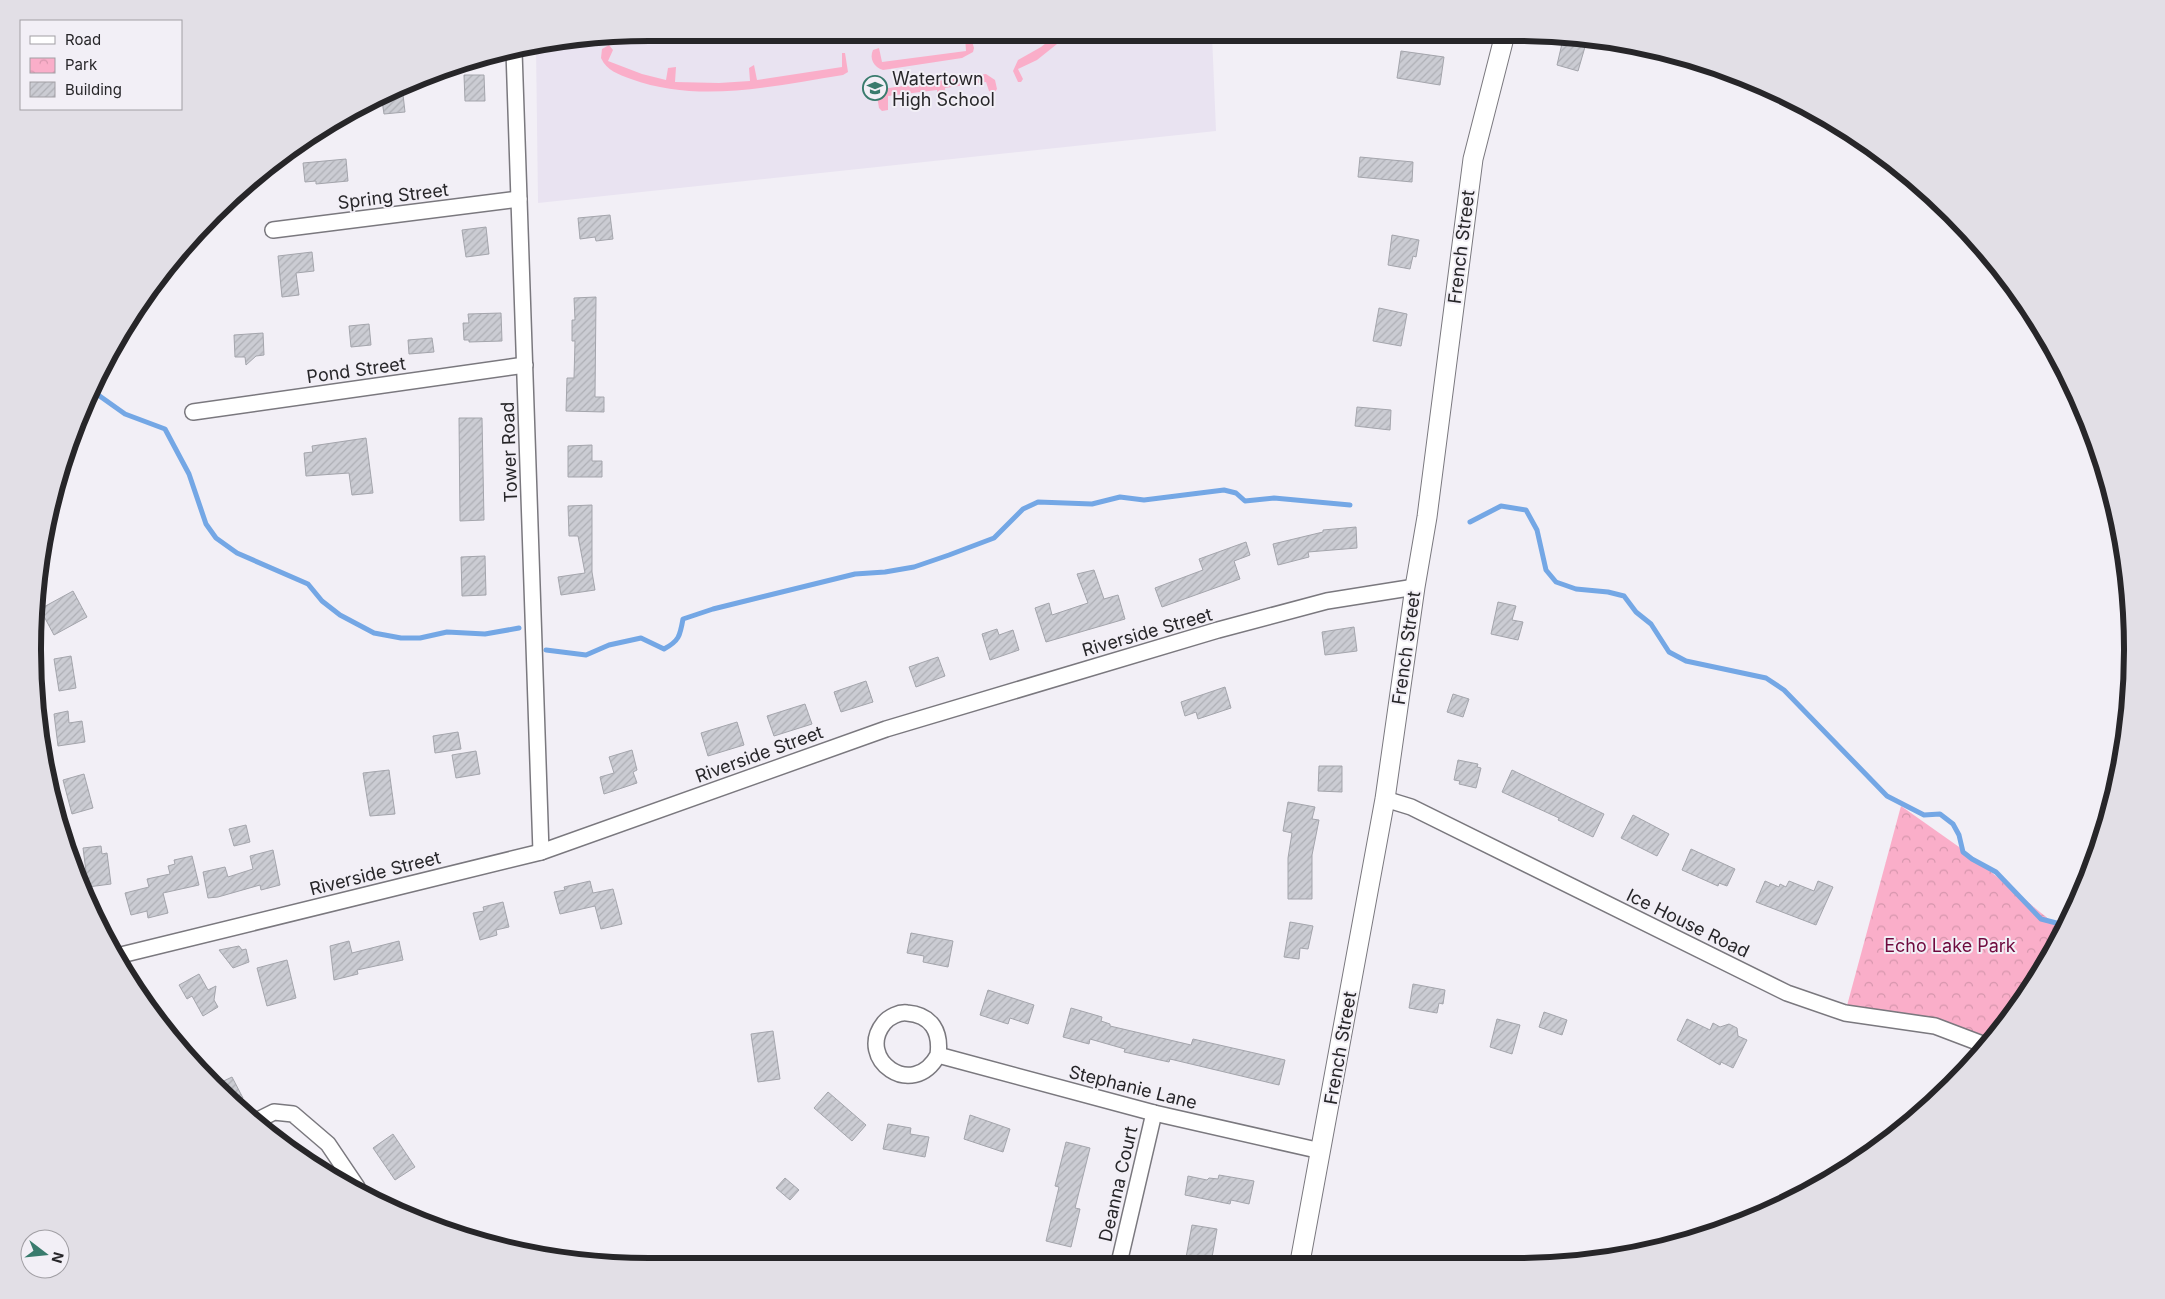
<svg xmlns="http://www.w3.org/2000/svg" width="2165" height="1299" viewBox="0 0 2165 1299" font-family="Inter,sans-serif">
<defs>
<pattern id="park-crowns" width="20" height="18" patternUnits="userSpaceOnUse" patternTransform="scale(1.25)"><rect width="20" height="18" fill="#faaec9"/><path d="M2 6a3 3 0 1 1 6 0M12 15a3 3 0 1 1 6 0" fill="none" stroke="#d696ad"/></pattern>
<pattern id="building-hatch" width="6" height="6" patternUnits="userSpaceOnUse" patternTransform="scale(1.25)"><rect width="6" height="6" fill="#cbccd3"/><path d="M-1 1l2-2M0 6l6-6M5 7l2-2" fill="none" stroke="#aeafb5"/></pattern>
</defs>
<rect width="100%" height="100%" fill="#f2eff6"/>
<!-- built -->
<path fill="#e9e3f1" d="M1212 35 1216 131 538 203 536 46 569 38Z"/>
<!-- grass -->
<g fill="#faaec9">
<path d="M965 36 971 38 974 48 973 52 962 58 883 70C874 67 869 59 873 50L879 48 882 62 966 51Z"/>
<path d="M1055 36H1067L1037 60 1018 69 1023 79 1021 82H1018L1013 71 1018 60 1041 47Z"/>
<path d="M609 45 613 50 608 61 642 74 666 80 668 68 676 67 675 82 719 83 750 81 749 68 754 65 757 80 842 67V53H845L848 72 843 75C773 86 700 104 631 79 618 74 607 71 601 58L602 49Z"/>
<path d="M986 74 995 80 997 89 994 93 989 91 986 82 945 88 946 101 944 102H939L937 90 888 96V110L882 111 879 108 877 96 882 89Z"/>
</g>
<!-- park -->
<path fill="url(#park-crowns)" d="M1901 806 1969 854 2062 930 2028 993 1985 1045 1845 1013Z"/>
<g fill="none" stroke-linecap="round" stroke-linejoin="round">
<!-- stream -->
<g stroke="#74a7e5" stroke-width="5">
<path d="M94 392 125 414 165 429 189 474 206 524 216 538 237 553 308 584 322 601 340 615 374 633 401 638H420L447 632 485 634 519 628"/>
<path d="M1470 522 1501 506 1526 510 1537 530 1546 570 1556 582 1576 589 1608 592 1624 596 1636 612 1651 624 1669 652 1686 661 1766 678 1784 690 1887 796 1924 815 1940 814 1953 824 1959 835 1963 852 1972 859 1996 872 2041 919 2064 925"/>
<path d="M546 650 586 655 609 645 641 638 664 649C679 641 680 636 683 619L713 609 855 574 885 572 914 567 949 555 994 538 1023 509 1038 502 1092 504 1120 497 1144 500 1224 490 1236 493 1245 501 1274 498 1350 505"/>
</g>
</g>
<!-- building -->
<g fill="url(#building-hatch)" stroke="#a4a5ac">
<path d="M1564 35 1587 40 1578 71 1557 65Z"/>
<path d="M1401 51 1444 57 1440 85 1397 78Z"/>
<path d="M464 75H484L485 101H465Z"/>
<path d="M402 86 405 112 384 114 381 94Z"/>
<path d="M1360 157 1413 162 1412 182 1358 177Z"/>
<path d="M346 159 348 181 316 184V181L305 182 303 163Z"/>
<path d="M610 215 613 239 596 241 595 237 580 239 578 218Z"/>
<path d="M486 227 489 254 466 257 462 230Z"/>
<path d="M1392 235 1419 240 1416 257 1413 256 1410 269 1388 265Z"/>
<path d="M312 252 314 271 296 273 299 295 282 297 278 256Z"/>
<path d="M596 297 595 397H604V412L566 411 567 378H574L575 341H572V320H575L574 298Z"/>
<path d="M1379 308 1407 314 1401 346 1373 341Z"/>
<path d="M501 313 502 341 469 342V340H464L463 323H469L468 314Z"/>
<path d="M369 324 371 345 351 347 349 326Z"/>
<path d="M263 333 264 355 256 356 246 365 245 357H235L234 335Z"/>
<path d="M432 338 434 352 409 354 408 340Z"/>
<path d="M1357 407 1391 410 1390 430 1355 426Z"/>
<path d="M459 418H482L484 520 460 521Z"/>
<path d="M366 438 373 493 352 495 349 473 306 476 304 453 313 452 312 446Z"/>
<path d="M592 445V461H602V477H568V446Z"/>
<path d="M592 505V572L595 590 561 595 558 577 585 573 578 536H569L568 506Z"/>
<path d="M1356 527 1357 548 1308 552 1309 557 1278 565 1273 544 1323 532V530Z"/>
<path d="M1246 542 1250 555 1234 561 1240 579 1162 607 1155 588 1203 570 1199 559Z"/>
<path d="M485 556 486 595 462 596 461 557Z"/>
<path d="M1094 570 1104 599 1118 595 1125 619 1046 642 1035 608 1049 603 1052 615 1088 603 1077 574Z"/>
<path d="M73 591 87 617 54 635 40 609Z"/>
<path d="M1498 602 1516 606 1512 620 1523 622 1518 640 1491 634Z"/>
<path d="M1354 627 1357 651 1325 655 1322 632Z"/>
<path d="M997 629 999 635 1013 630 1019 650 990 660 982 634Z"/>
<path d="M71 656 76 688 59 691 54 659Z"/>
<path d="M938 657 945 676 916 687 909 667Z"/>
<path d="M866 681 873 702 841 712 834 692Z"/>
<path d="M1225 687 1231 708 1198 719 1196 712 1185 716 1181 702Z"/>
<path d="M1453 694 1469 699 1463 717 1447 712Z"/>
<path d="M805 704 812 724 774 736 767 716Z"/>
<path d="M68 711 69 723 82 721 85 742 58 746 54 714Z"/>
<path d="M737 722 744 745 708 756 701 733Z"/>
<path d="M458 732 461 749 435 753 433 736Z"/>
<path d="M632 750 637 770 633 772 637 783 604 794 600 777 614 773 609 757Z"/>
<path d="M476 751 480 774 456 778 452 755Z"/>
<path d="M1458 760 1478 764 1477 767 1481 768 1476 788 1459 784 1460 781 1454 780Z"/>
<path d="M1319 766H1342V792L1318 791Z"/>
<path d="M389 770 395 814 370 816 363 773Z"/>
<path d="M1512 770 1604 814 1593 837 1558 820 1559 818 1502 792Z"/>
<path d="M84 774 93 808 72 814 63 780Z"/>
<path d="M1288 802 1315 807 1312 819 1319 820 1312 855V899H1288V858L1292 833 1283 831Z"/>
<path d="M1633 815 1669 834 1657 856 1621 838Z"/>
<path d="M246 825 250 842 234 846 229 829Z"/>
<path d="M101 846 102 854 107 853 111 884 88 887 83 848Z"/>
<path d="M1691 849 1735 869 1727 886 1719 883 1718 886 1682 870Z"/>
<path d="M273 850 280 885 261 890 260 885 218 897 208 898 203 872 225 867 228 877 253 869 250 856Z"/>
<path d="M192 856 199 885 163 893 168 913 148 918 147 911 131 915 125 893 149 887 147 879 170 874 168 866 175 864 174 860Z"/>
<path d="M590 881 593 893 613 889 622 924 601 929 595 906 560 914 554 892 565 890 564 887Z"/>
<path d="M1765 881 1779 887 1780 884 1786 887 1789 881 1814 891 1818 881 1833 887 1816 925 1756 902Z"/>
<path d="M503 902 509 927 496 930 497 935 480 940 473 913 484 911 483 907Z"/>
<path d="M1290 922 1313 926 1308 949 1300 948 1299 959 1284 957Z"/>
<path d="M911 933 953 941 948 967 923 962 924 956 907 953Z"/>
<path d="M349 941 352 953 399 941 403 960 357 970 358 974 334 980 330 946Z"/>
<path d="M239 946 242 950 246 949 249 962 233 968 219 950Z"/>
<path d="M287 960 296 998 267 1006 257 968Z"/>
<path d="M199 974 208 990 216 986 214 1000 218 1007 203 1016 192 996 187 999 179 985Z"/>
<path d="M1413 984 1445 990 1443 1004 1439 1003 1437 1013 1409 1008Z"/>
<path d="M988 990 1034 1005 1028 1024 1010 1018 1008 1024 980 1015Z"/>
<path d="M1071 1008 1102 1017 1101 1021 1110 1024V1026L1157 1037 1191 1045 1193 1039 1285 1060 1279 1085 1170 1059 1169 1062 1124 1052 1125 1049 1090 1039 1089 1044 1063 1037Z"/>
<path d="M1544 1012 1567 1020 1562 1035 1539 1027Z"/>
<path d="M1497 1019 1520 1025 1512 1054 1490 1047Z"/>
<path d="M1687 1019 1710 1030 1713 1023 1720 1027 1729 1024 1737 1028 1738 1036 1747 1040 1733 1068 1721 1062 1720 1065 1677 1040Z"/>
<path d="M773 1031 780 1079 758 1082 751 1034Z"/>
<path d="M232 1077 243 1098 233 1102 213 1086Z"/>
<path d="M828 1092 866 1125 852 1141 814 1108Z"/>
<path d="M970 1115 1010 1129 1003 1152 964 1139Z"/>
<path d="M888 1124 911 1128 910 1134 929 1137 925 1157 883 1149Z"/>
<path d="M393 1134 415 1167 395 1180 373 1148Z"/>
<path d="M1066 1142 1090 1148 1075 1208 1080 1209 1071 1247 1046 1241 1059 1187 1055 1186Z"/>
<path d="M1219 1175 1254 1181 1249 1204 1231 1200 1230 1204 1185 1195 1188 1176 1207 1180 1209 1178 1218 1179Z"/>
<path d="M785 1178 799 1190 790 1200 776 1188Z"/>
<path d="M1192 1225 1217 1229 1211 1263H1185Z"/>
</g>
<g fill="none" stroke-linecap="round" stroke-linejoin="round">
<defs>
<g id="minor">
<path d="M514 51 541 852"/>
<path d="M273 230 519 199"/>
<path d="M193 412 525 365"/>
<path d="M1385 799 1411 807 1787 993 1845 1013 1935 1026 1985 1045"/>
<path d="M117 956 541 852 886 729 1218 630 1327 601 1415 587"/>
<path d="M938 1055C941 1032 932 1015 907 1013 899 1012 889 1017 884 1023 855 1059 913 1101 938 1055L1154 1113 1321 1151"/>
<path d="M256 1121 274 1112 293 1114 328 1144 357 1187"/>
<path d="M1119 1263 1154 1113"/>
</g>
<path id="tertiary" d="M1300 1262 1385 799 1415 587 1427 517 1473 159 1505 34"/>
</defs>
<!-- minor casing -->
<use href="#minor" stroke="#7a787e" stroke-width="18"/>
<!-- tertiary casing -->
<use href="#tertiary" stroke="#7a787e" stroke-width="21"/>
<!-- minor -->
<use href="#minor" stroke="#fff" stroke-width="15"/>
<!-- tertiary -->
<use href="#tertiary" stroke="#fff" stroke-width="19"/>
</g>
<!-- icons -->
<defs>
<symbol id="school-ring" viewBox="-11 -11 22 22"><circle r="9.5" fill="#f2eff6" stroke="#397b6d" stroke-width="1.5"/><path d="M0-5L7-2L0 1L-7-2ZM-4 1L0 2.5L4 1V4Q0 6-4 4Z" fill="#397b6d"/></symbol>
</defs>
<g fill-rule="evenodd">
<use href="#school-ring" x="861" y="74" width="28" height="28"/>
</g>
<g text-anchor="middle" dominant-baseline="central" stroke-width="4" stroke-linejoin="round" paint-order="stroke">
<!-- poi labels -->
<g font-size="18" fill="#272629" stroke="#f2eff6" text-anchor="start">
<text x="892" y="78">Watertown<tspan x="892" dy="21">High School</tspan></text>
</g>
<!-- street labels -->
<g font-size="18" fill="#272629" stroke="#f2eff6">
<text transform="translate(393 196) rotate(-7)">Spring Street</text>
<text transform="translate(1461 247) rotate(-83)">French Street</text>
<text transform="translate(356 370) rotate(-8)">Pond Street</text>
<text transform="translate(509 452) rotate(-92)">Tower Road</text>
<text transform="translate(1147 632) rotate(-16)">Riverside Street</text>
<text transform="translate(1406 648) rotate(-82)">French Street</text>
<text transform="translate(759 754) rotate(-20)">Riverside Street</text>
<text transform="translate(375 873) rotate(-14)">Riverside Street</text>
<text transform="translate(1688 923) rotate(26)">Ice House Road</text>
<text transform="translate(1340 1048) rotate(-80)">French Street</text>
<text transform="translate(1133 1087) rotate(14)">Stephanie Lane</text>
<text transform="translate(1118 1184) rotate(-77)">Deanna Court</text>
</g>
<!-- park labels -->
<g font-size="18" fill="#6e0a3e" stroke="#f2eff6">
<text x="1950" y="945">Echo Lake Park</text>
</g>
</g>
<!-- crop -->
<path d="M0 0H2165V1299H0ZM649 41H1516A608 608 0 0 1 2124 649V650A608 608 0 0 1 1516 1258H649A608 608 0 0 1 41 650V649A608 608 0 0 1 649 41Z" fill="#e2dfe6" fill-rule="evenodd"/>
<path fill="none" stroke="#272629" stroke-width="6" d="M649 41H1516A608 608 0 0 1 2124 649V650A608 608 0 0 1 1516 1258H649A608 608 0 0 1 41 650V649A608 608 0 0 1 649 41Z"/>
<!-- legend -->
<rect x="20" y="20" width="162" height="90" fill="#f2eff6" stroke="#a19fa4"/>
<rect x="30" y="36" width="25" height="8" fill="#ffffff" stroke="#a19fa4"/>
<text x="65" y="45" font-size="15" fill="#272629">Road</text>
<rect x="30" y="58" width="25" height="15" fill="url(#park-crowns)" stroke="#a19fa4"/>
<text x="65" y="70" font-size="15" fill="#272629">Park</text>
<rect x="30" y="82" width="25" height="15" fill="url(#building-hatch)" stroke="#a19fa4"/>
<text x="65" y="95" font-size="15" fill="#272629">Building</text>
<!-- north arrow -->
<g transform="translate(45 1254) rotate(106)"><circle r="24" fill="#f2eff6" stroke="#a19fa4"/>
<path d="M0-4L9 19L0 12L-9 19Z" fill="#397b6d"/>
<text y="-8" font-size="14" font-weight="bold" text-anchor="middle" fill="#272629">N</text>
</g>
</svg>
